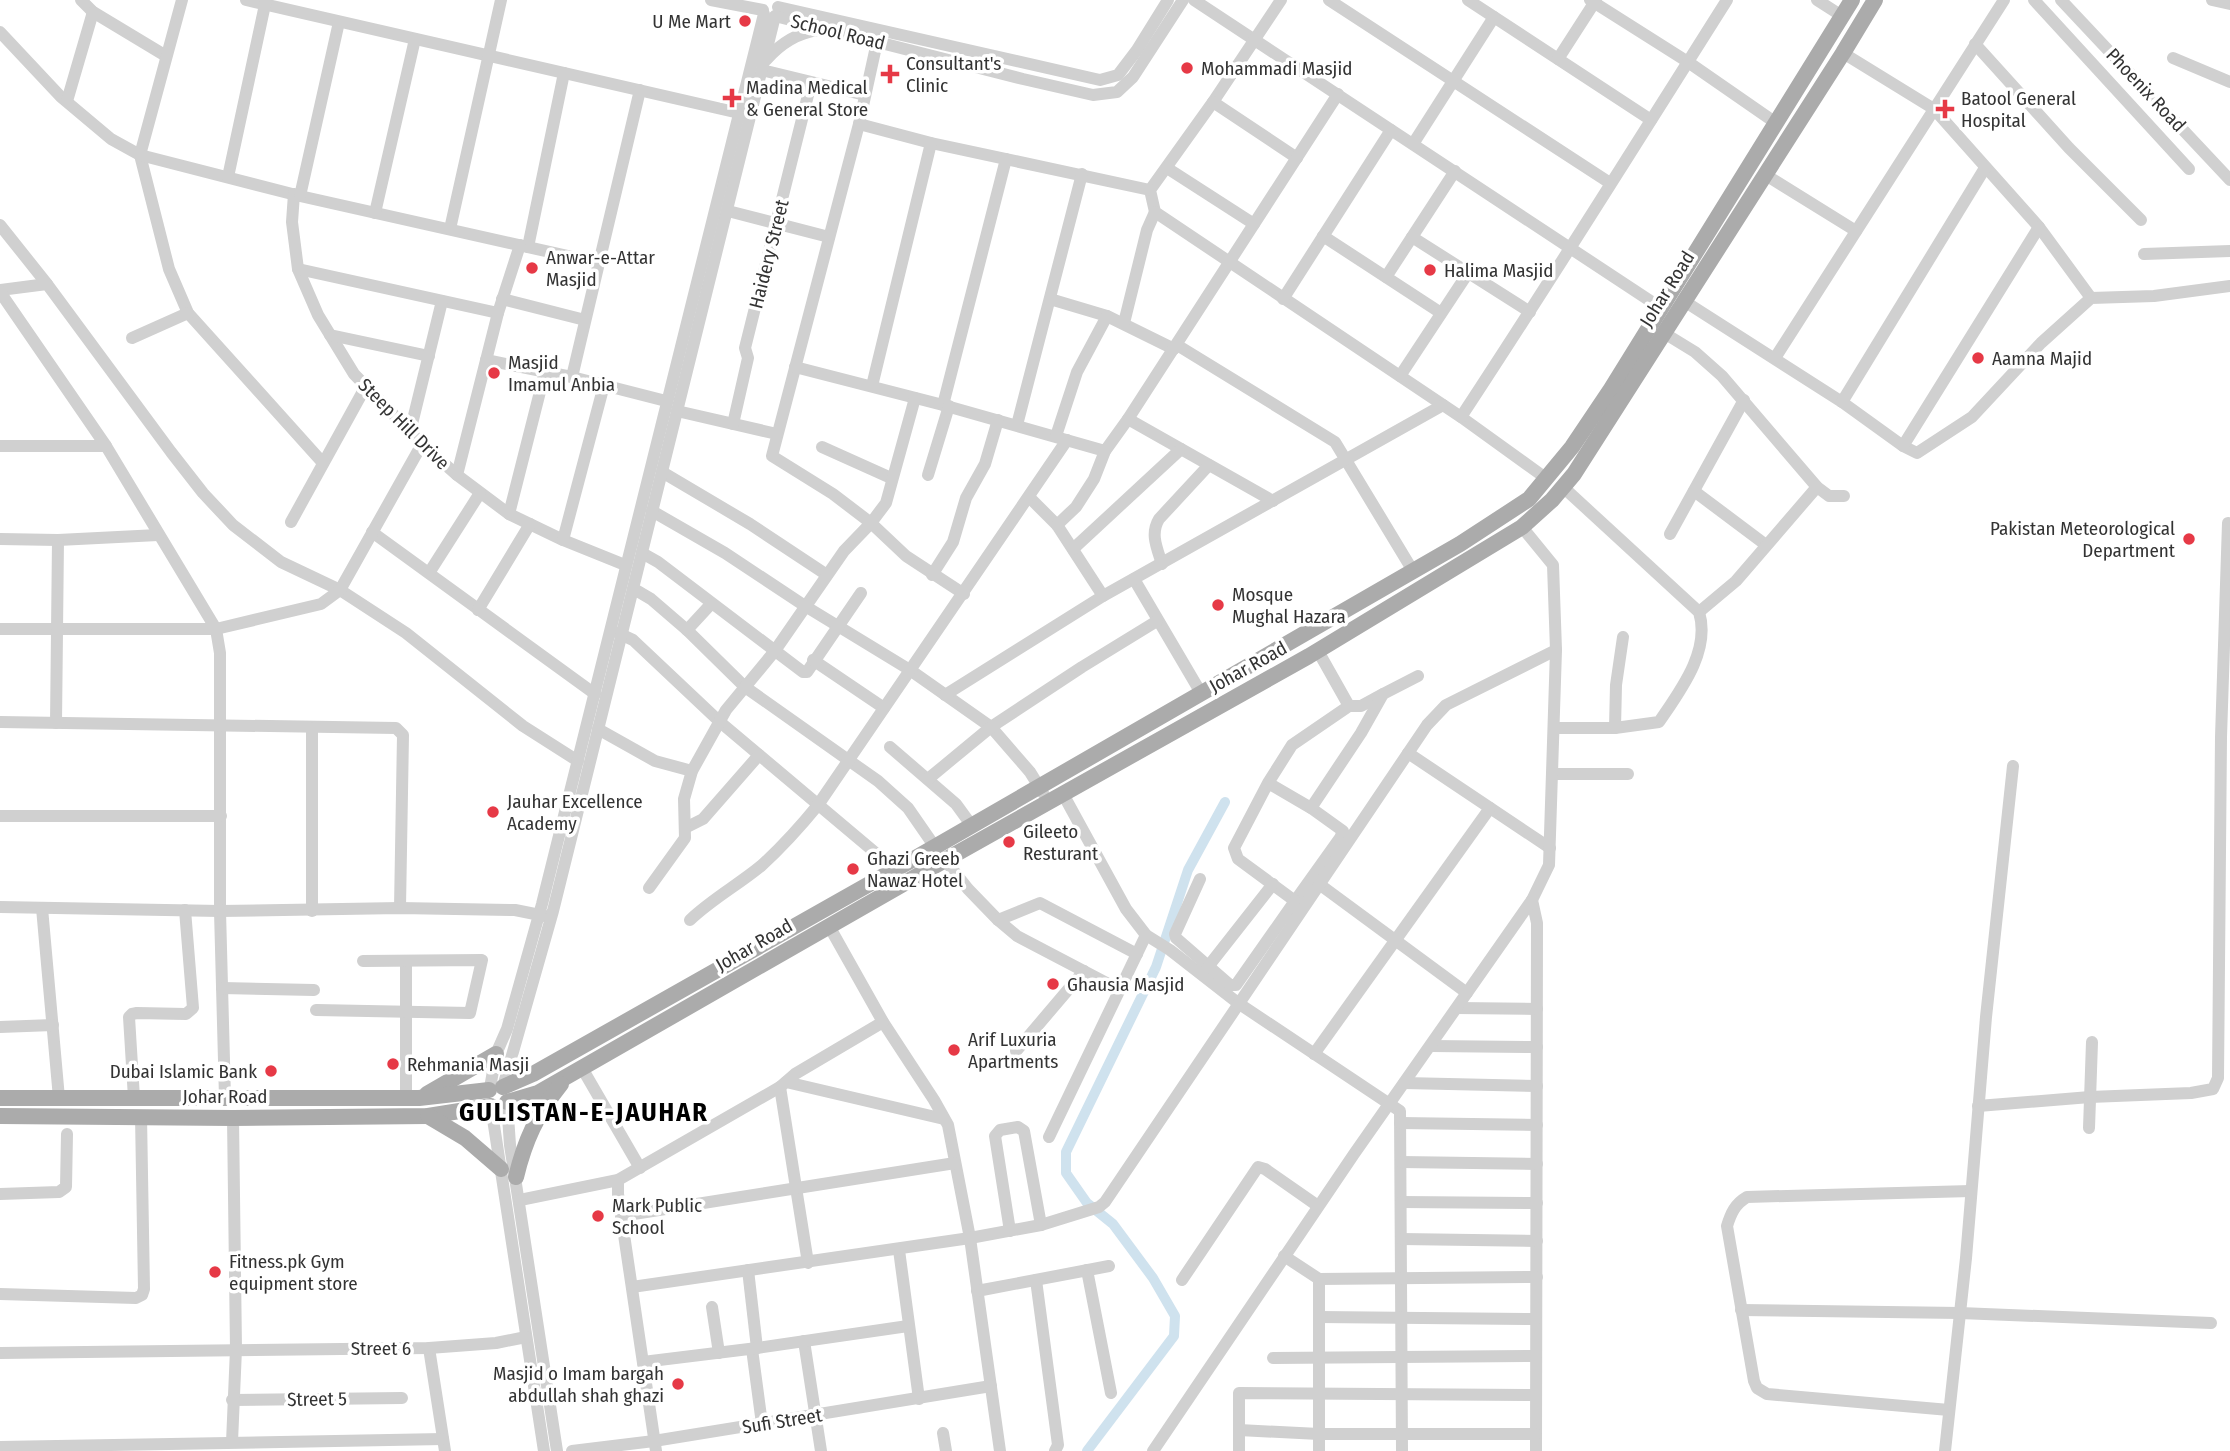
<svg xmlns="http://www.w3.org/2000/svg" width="2230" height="1451" viewBox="0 0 2230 1451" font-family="'Fira Sans Condensed',sans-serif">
<rect width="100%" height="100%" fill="#fff"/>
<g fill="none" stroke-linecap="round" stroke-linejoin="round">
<!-- canal -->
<path stroke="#cfe2ee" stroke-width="10" d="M1087 1451 1174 1336 1175 1316 1153 1278 1113 1224 1087 1203 1066 1173V1152L1156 967 1188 870 1225 802"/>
<!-- minor -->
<g stroke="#d0d0d0" stroke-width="12">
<path d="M81 0 93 12 166 56"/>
<path d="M182 0 140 155 169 269 188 313 323 463"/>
<path d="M246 0 739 113"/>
<path d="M711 0 763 10"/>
<path d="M1194 0 1661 308"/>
<path d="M1281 0 1213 102 1150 190 1155 212 1461 417 1547 479"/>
<path d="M1329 0 1610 183"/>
<path d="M1468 0 1651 120"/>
<path d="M1590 0 1688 62 1776 123"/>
<path d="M1817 0 1842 16"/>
<path d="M2034 0 2189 169"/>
<path d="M2061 0 2230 180"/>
<path d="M2212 0 2230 4"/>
<path d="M778 7 1100 80 1118 75 1137 50 1168 0"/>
<path d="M0 32 61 97 111 139 140 155 300 196 599 263"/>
<path d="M877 42 859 124 772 456 833 494 871 523 906 556 964 594"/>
<path d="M1975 44 2069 148 2141 220"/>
<path d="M1843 53 1934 109 2039 227 2091 298"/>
<path d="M2173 58 2230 82"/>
<path d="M1558 59 1596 0"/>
<path d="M766 60C780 44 796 33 818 30"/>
<path d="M762 70 865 95"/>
<path d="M67 101 93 12"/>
<path d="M1213 102 1297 158"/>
<path d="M859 124 931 143 1150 190"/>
<path d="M1413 144 1494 17"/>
<path d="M1167 168 1254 224"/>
<path d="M1764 174 1856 231"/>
<path d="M228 177 266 0"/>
<path d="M294 194 292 222 298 269 318 315 354 374 422 444 457 475 509 514 563 540 625 565"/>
<path d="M300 196 339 22"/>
<path d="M728 211 829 237"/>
<path d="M375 213 415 39"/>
<path d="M0 225 47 284"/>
<path d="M450 229 501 0"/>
<path d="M1323 236 1441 313"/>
<path d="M1412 237 1530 312"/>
<path d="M528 247 564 73"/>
<path d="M2144 254 2230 251"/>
<path d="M298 269 498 313"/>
<path d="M1386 277 1455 171"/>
<path d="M0 290 47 284 171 452 203 493 233 525 281 562 340 590 406 633 523 726 578 761"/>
<path d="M0 292 106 446 216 629 220 653V911L225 1098"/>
<path d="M502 299 585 320"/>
<path d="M1050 299 1107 316 1174 349"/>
<path d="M1283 299 1391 130"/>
<path d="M1684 301 1842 402 1903 446 1917 453 1972 417 2041 343 2091 298 2154 296 2230 286"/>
<path d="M1124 323 1147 230 1155 212"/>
<path d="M1664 333 1695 352 1722 376 1817 487 1829 496H1844"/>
<path d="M330 335 429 356"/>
<path d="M132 338 188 313"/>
<path d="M1177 345 1335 442 1413 571"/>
<path d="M1775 358 2004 0"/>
<path d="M486 360 572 377 666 401"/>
<path d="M795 367 943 405 1105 451"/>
<path d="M1400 376 1468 273"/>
<path d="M572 377 640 90"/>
<path d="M872 386 931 143"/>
<path d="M1842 402 1985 168"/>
<path d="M943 405 1006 159"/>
<path d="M677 411 777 434"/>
<path d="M1461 417C1552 279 1639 139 1727 0"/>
<path d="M1128 419 1273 501"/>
<path d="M733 424 748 358 745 348 811 83"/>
<path d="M1017 425 1082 174"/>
<path d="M410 432 442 301"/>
<path d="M1056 436 1077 372 1107 316"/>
<path d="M0 446H106"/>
<path d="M1903 446 2039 227"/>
<path d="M822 447 891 478"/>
<path d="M662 472 750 524 827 575"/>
<path d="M457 475 498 313 520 245"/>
<path d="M928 475 949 406"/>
<path d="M1694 491 1766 545"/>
<path d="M1029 497 1057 525 1103 596"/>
<path d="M652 511 725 553 805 606 910 670 991 727 1030 772 1043 793"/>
<path d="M509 514 545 372"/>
<path d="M291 522 366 386"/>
<path d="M1057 525 1076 507 1094 479 1105 451 1128 419 1338 94"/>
<path d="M372 532 595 694"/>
<path d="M1670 534 1744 400"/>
<path d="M0 539 58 540 158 535"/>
<path d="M563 540 604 385"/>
<path d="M1073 549 1181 449"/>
<path d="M642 553 658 562 803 672H807L861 593"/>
<path d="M1162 564C1157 548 1150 534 1159 519L1209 465"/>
<path d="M429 573 480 493"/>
<path d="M932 575 953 542 966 498 985 464 998 420"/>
<path d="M1134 579 1201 693"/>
<path d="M634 589 651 599 687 630 745 687 878 781 908 808 935 847"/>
<path d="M478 610 530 524"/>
<path d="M1699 612 1736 581 1817 487"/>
<path d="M0 629H216L321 604 340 590 422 444"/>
<path d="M687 630 711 604"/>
<path d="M618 633 633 640 720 722 884 860 892 871"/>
<path d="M1318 651 1349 706"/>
<path d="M813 660 884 708"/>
<path d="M945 695 1103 596 1443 405"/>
<path d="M0 722 396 728 403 735 400 908"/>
<path d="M56 723 58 540"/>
<path d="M1555 728H1615L1659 722C1680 691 1711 651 1699 612L1563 487"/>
<path d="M1615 728 1616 685 1623 637"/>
<path d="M598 729 655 761 692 771"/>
<path d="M890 747 956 804 972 826"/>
<path d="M1408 753 1550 848"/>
<path d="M1553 774H1628"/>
<path d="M928 779 991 727 1082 667 1157 621"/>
<path d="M1268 783 1311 808 1343 831 1340 838 1295 901 1238 859 1234 848 1268 783 1292 745 1349 706H1361L1383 694"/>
<path d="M1063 794 1126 909 1146 935 1170 950 1238 1003 1400 1111 1402 1451"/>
<path d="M1311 808 1361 733 1383 694 1418 676"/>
<path d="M0 816H221"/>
<path d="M685 828 703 819 759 755"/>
<path d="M945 860 968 889 998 920 1017 936 1120 990"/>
<path d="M1200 879 1175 934 1176 938 1230 985H1236L1295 901"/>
<path d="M1319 884 1467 993"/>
<path d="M649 888 685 838 684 799 692 771 726 710 774 652 844 551 871 523 886 503 915 398"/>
<path d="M1532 900 1537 923 1536 1451"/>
<path d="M0 907 220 911 400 908 515 910 545 916"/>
<path d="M42 908 59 1098"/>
<path d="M312 911V728"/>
<path d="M690 920C712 899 738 885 761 866 782 847 800 827 818 805L1067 440"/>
<path d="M998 920 1040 903 1137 954"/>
<path d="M829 926 883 1022 934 1100 948 1125 970 1238 1000 1451"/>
<path d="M406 961V1098"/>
<path d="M1207 968 1273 884"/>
<path d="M222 988 314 990"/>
<path d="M1457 1008 1537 1009"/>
<path d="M316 1010 470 1013 482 960 363 961"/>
<path d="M0 1027 53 1025"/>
<path d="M1431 1046 1537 1047"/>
<path d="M1016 1051 1084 971"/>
<path d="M1314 1054 1490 808"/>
<path d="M582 1068 640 1168"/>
<path d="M786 1082 944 1119"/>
<path d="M1404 1083 1537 1086"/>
<path d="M503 1087 553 911 775 16 1023 79 1093 95 1117 92 1133 77 1183 0"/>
<path d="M780 1087 808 1263"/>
<path d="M490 1088 496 1054 507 1029 542 904 764 14"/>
<path d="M134 1098 129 1017 132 1014 137 1013 186 1014 193 1008 185 910"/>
<path d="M507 1102 510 1145 557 1451"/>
<path d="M491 1106 544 1451"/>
<path d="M1978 1106 2090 1097 2191 1093 2213 1089 2218 1078 2221 737 2228 523"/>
<path d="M1400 1123 1537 1125"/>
<path d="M2089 1128 2092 1042"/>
<path d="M1049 1137 1146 935"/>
<path d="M1401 1162 1537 1164"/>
<path d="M618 1180V1194L656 1451"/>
<path d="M0 1194 59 1192 66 1187 67 1134"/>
<path d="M520 1200 618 1180 780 1087 795 1074 883 1022"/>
<path d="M1401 1202 1537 1203"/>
<path d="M621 1216 955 1163"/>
<path d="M1010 1231 995 1136 1000 1130 1018 1127 1024 1131 1041 1225"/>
<path d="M1401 1239 1537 1241"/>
<path d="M899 1250 919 1399"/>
<path d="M1284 1256 1319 1279 1537 1277"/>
<path d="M748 1270 757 1348"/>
<path d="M1087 1270 1111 1393"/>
<path d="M1036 1280 1058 1445 1055 1451"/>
<path d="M1182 1280 1258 1167 1265 1169 1318 1206"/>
<path d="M632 1287 970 1238 1041 1225 1099 1207 1105 1202 1427 725 1446 705 1556 650"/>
<path d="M977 1291 1109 1266"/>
<path d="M0 1294 136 1298 142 1295 144 1289 141 1116"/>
<path d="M712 1307 719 1353"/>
<path d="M1741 1310 1960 1313 2211 1323"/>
<path d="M1319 1317 1536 1319"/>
<path d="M804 1341 821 1451"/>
<path d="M429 1348 445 1451"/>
<path d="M752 1349 762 1424"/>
<path d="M0 1353 429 1348 496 1343 526 1337"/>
<path d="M1273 1358 1536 1356"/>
<path d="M643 1362 757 1348 908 1326"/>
<path d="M232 1400 402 1398"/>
<path d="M1949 1410 1767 1394 1757 1388 1754 1381 1727 1226C1731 1213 1735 1204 1747 1197L1971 1191"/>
<path d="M1239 1430 1319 1434H1536"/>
<path d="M943 1433 946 1451"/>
<path d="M232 1442 236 1349 233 1118"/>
<path d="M0 1447 443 1439"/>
<path d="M572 1451 654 1441 991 1386"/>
<path d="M1153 1451 1354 1154 1532 900 1549 865 1556 650 1553 565 1522 527"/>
<path d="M1239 1451V1393L1536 1395"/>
<path d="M1319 1451V1279"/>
<path d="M1945 1451 1966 1258 1986 1017 2013 766"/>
</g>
<!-- major -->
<g stroke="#ababab" stroke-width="16">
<path d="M503 1087 533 1074 919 856 1460 544 1529 499 1572 447 1611 389 1852 0"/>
<path d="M427 1094 496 1054"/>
<path d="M0 1098H419L489 1090"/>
<path d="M507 1102 538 1093 945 860 1309 656 1522 527 1552 500 1574 474 1843 53 1875 0"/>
<path d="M0 1116 233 1118 428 1116 491 1106"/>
<path d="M428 1116 465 1138 501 1169"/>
<path d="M516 1177C525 1140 537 1114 561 1084"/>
</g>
</g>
<!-- markers -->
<g fill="#e63946" stroke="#fff" stroke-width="2.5">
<circle cx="745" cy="21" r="7"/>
<circle cx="1187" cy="68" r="7"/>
<path d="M886.5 63.5h7v7h7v7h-7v7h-7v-7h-7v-7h7z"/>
<path d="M728.5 87.5h7v7h7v7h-7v7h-7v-7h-7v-7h7z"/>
<path d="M1941.5 98.5h7v7h7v7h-7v7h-7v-7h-7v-7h7z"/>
<circle cx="532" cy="268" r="7"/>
<circle cx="1430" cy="270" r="7"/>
<circle cx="1978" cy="358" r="7"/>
<circle cx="494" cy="373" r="7"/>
<circle cx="2189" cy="539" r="7"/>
<circle cx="1218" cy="605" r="7"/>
<circle cx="493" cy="812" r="7"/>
<circle cx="1009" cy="842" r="7"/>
<circle cx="853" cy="869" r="7"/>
<circle cx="1053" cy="984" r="7"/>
<circle cx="954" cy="1050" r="7"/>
<circle cx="393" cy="1064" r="7"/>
<circle cx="271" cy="1071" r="7"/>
<circle cx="598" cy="1216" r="7"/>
<circle cx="215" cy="1272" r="7"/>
<circle cx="678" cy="1384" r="7"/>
</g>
<g text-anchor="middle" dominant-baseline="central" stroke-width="7" stroke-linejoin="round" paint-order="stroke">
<!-- poi labels -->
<g font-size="19" fill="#333" stroke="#fff" text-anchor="start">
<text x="731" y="21" text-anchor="end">U Me Mart</text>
<text x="906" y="63">Consultant's<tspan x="906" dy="22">Clinic</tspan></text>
<text x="1201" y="68">Mohammadi Masjid</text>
<text x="746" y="87">Madina Medical<tspan x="746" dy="22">&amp; General Store</tspan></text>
<text x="1961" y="98">Batool General<tspan x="1961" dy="22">Hospital</tspan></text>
<text x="546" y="257">Anwar-e-Attar<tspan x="546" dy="22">Masjid</tspan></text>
<text x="1444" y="270">Halima Masjid</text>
<text x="1992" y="358">Aamna Majid</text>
<text x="508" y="362">Masjid<tspan x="508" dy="22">Imamul Anbia</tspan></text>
<text x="2175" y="528" text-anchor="end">Pakistan Meteorological<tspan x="2175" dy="22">Department</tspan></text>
<text x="1232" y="594">Mosque<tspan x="1232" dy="22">Mughal Hazara</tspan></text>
<text x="507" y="801">Jauhar Excellence<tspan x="507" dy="22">Academy</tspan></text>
<text x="1023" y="831">Gileeto<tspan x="1023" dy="22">Resturant</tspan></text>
<text x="867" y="858">Ghazi Greeb<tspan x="867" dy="22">Nawaz Hotel</tspan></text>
<text x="1067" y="984">Ghausia Masjid</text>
<text x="968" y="1039">Arif Luxuria<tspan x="968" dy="22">Apartments</tspan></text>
<text x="407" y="1064">Rehmania Masji</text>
<text x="257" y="1071" text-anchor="end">Dubai Islamic Bank</text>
<text x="612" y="1205">Mark Public<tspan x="612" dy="22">School</tspan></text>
<text x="229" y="1261">Fitness.pk Gym<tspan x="229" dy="22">equipment store</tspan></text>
<text x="664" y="1373" text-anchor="end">Masjid o Imam bargah<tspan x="664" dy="22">abdullah shah ghazi</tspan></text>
</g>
<!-- street labels -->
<g font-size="19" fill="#333" stroke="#fff">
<text transform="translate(838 32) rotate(14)">School Road</text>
<text transform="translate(2146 90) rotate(47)">Phoenix Road</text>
<text transform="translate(769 254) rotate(-76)">Haidery Street</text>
<text transform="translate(1667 289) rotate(-58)">Johar Road</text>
<text transform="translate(404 424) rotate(45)">Steep Hill Drive</text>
<text transform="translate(1248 667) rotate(-29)">Johar Road</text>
<text transform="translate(754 945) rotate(-30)">Johar Road</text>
<text x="225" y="1096">Johar Road</text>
<text x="381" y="1348">Street 6</text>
<text transform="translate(317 1399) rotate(-1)">Street 5</text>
<text transform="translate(782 1421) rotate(-9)">Sufi Street</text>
</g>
<!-- district labels -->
<g font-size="26" font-weight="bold" letter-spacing="2" fill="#000" stroke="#fff">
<text x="584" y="1112">GULISTAN-E-JAUHAR</text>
</g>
</g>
</svg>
